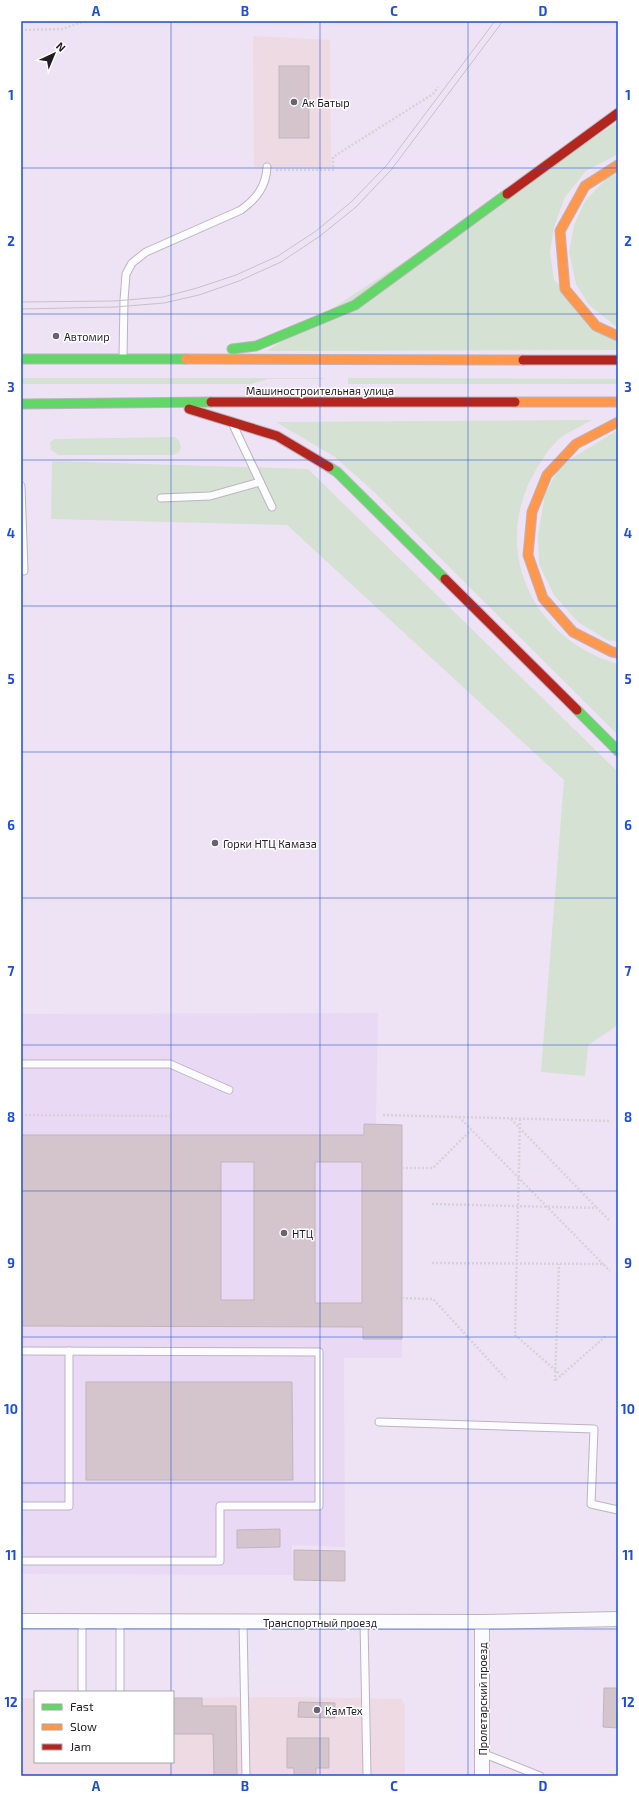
<svg xmlns="http://www.w3.org/2000/svg" width="639" height="1797" viewBox="0 0 639 1797" font-family="'Exo 2',sans-serif">
<rect width="100%" height="100%" fill="#eee3f4"/>
<!-- commercial -->
<g fill="#eedae2">
<path d="M253 36 330 40 331 167H254Z"/>
<path d="M290 1697 402 1699 405 1707V1776H21V1698H35V1762H173V1698Z"/>
</g>
<!-- built -->
<path fill="#ead9f5" d="M378 1013 376 1124 402 1125V1358H344L345 1547 292 1545 293 1575 21 1574V1014Z"/>
<!-- green -->
<g fill="#d5e1d2">
<path d="M618 122V154L586 171 565 197 554 227 550 252 554 280 618 343V350L267 351Z"/>
<path d="M618 173V328L589 305 576 284 569 252 574 225 585 201 607 178Z"/>
<path d="M21 378H324V379H268L251 384H21Z"/>
<path d="M348 378 618 379V384H348Z"/>
<path d="M592 420C581 426 568 432 558 440 547 450 536 469 529 483 494 560 538 641 618 664V735L373 491 335 457 276 422Z"/>
<path d="M618 430V642L607 640 578 622 554 595 539 564 538 535 545 494 561 465Z"/>
<path d="M175 437 179 441 181 447 179 452 173 455H59L51 450 50 442 55 439Z"/>
<path d="M52 461 308 469 618 772V1025L588 1045 585 1076 541 1072 564 780 287 525 51 519Z"/>
</g>
<!-- building -->
<g fill="#d4c4cb" stroke="#c1b5bc" fill-rule="evenodd">
<rect x="279" y="66" width="30" height="72"/>
<path d="M364 1124 402 1125V1339H363V1327L21 1326V1135H364ZM221 1162H254V1300H221ZM315 1162H362V1303H315Z"/>
<path d="M86 1382H292L293 1480H86Z"/>
<path d="M280 1529V1547L237 1548V1530Z"/>
<path d="M294 1550 345 1551V1581L294 1580Z"/>
<path d="M604 1688H618V1728L603 1727Z"/>
<path d="M173 1698H202V1706H236L237 1776H214L213 1734H173Z"/>
<path d="M299 1702 335 1703V1718L298 1717Z"/>
<path d="M287 1738H329V1768H316V1776H294V1768H287Z"/>
</g>
<g fill="none" stroke-linecap="round" stroke-linejoin="round">
<defs>
<g id="lane">
<path d="M123 357 124 300 126 274 132 263 146 252 241 210C256 199 266 187 267 167"/>
<path d="M234 427 272 507"/>
<path d="M21 486 24 571"/>
<path d="M161 498 210 496 260 482"/>
<path d="M21 1064H170L229 1090"/>
<path d="M21 1351 319 1352V1506H220V1561H21"/>
<path d="M379 1422 594 1429 591 1504 618 1510"/>
<path d="M21 1506H69V1351"/>
<path d="M120 1621V1692"/>
<path d="M243 1622 246 1776"/>
<path d="M364 1622 367 1776"/>
<path d="M82 1692V1621"/>
<path d="M482 1753 540 1776"/>
</g>
<g id="street">
<path d="M21 1621 482 1622 618 1619"/>
<path d="M482 1622V1776"/>
</g>
<g id="fast">
<path d="M232 349 256 346 355 305 507 194"/>
<path d="M21 359H186"/>
<path d="M21 404 211 402"/>
<path d="M329 467 337 472 445 579"/>
<path d="M577 710 618 751"/>
</g>
<g id="slow">
<path d="M618 165 585 186 560 231 565 289 596 326 618 336"/>
<path d="M186 359 523 360"/>
<path d="M515 402H618"/>
<path d="M618 422 576 444 547 475 532 512 528 555 543 598 573 632 612 652 618 653"/>
</g>
<g id="jam">
<path d="M507 194 618 113"/>
<path d="M523 360H618"/>
<path d="M211 402H515"/>
<path d="M189 409 277 436 329 467"/>
<path d="M445 579 577 710"/>
</g>
</defs>
<!-- lane casing -->
<use href="#lane" stroke="#bcb4c1" stroke-width="9"/>
<!-- street casing -->
<use href="#street" stroke="#bcb4c1" stroke-width="16"/>
<!-- fast casing -->
<use href="#fast" stroke="#bcb4c1" stroke-width="11"/>
<!-- slow casing -->
<use href="#slow" stroke="#bcb4c1" stroke-width="11"/>
<!-- jam casing -->
<use href="#jam" stroke="#bcb4c1" stroke-width="11"/>
<!-- path -->
<g stroke="#d6d3d8" stroke-width="2.5" stroke-dasharray="2 2" stroke-linecap="butt">
<path d="M21 30 62 29 85 21"/>
<path d="M276 170H333V157L433 94 438 87"/>
<path d="M21 1115 170 1116"/>
<path d="M383 1115 611 1121"/>
<path d="M459 1117 603 1264"/>
<path d="M511 1119 597 1208"/>
<path d="M520 1119 515 1335 561 1375"/>
<path d="M402 1168H433L471 1130"/>
<path d="M432 1204 597 1208 610 1221"/>
<path d="M432 1263 603 1264 610 1271"/>
<path d="M402 1298 433 1299 507 1380"/>
<path d="M556 1380 607 1335"/>
<path d="M555 1381 559 1264"/>
</g>
<!-- lane -->
<use href="#lane" stroke="#fcfbfd" stroke-width="7"/>
<!-- street -->
<use href="#street" stroke="#fcfbfd" stroke-width="14"/>
<!-- fast -->
<use href="#fast" stroke="#63d668" stroke-width="9"/>
<!-- slow -->
<use href="#slow" stroke="#ff974d" stroke-width="9"/>
<!-- jam -->
<use href="#jam" stroke="#b3261e" stroke-width="9"/>
<!-- tram -->
<g stroke="#c5c2c7" stroke-width="1">
<path d="M21 302 114 301 163 297 197 288 236 275 278 256 316 231 351 202 386 166 495 21"/>
<path d="M21 309 115 307 164 303 199 295 239 281 281 262 320 236 356 207 391 170 503 21"/>
</g>
</g>
<!-- grid -->
<path fill="none" stroke="#1d4ed8" stroke-width="1" stroke-opacity="0.55" d="M171 21V1692M320 21V1776M468 21V1776M21 168H618M21 314H618M21 460H618M21 606H618M21 752H618M21 898H618M21 1045H618M21 1191H618M21 1337H618M21 1483H618M21 1629H618M171 1762V1776"/>
<!-- markers -->
<g fill="#6a626f" stroke="#fff" stroke-width="1.5">
<circle cx="294" cy="102" r="4"/>
<circle cx="56" cy="336" r="4"/>
<circle cx="215" cy="843" r="4"/>
<circle cx="284" cy="1233" r="4"/>
<circle cx="317" cy="1710" r="4"/>
</g>
<g text-anchor="middle" dominant-baseline="central" stroke-width="3" stroke-linejoin="round" paint-order="stroke">
<!-- poi labels -->
<g font-size="11" fill="#231c27" stroke="#fff" text-anchor="start">
<text x="302" y="102">Ак Батыр</text>
<text x="64" y="336">Автомир</text>
<text x="223" y="843">Горки НТЦ Камаза</text>
<text x="292" y="1233">НТЦ</text>
<text x="325" y="1710">КамТех</text>
</g>
<!-- street labels -->
<g font-size="11" fill="#231c27" stroke="#fff">
<text x="320" y="390">Машиностроительная улица</text>
<text x="320" y="1622">Транспортный проезд</text>
<text transform="translate(482 1699) rotate(-90)">Пролетарский проезд</text>
</g>
</g>
<!-- border -->
<rect width="639" height="1797" fill="none" stroke="#ffffff" stroke-width="44"/>
<!-- legend -->
<rect x="34" y="1691" width="140" height="72" fill="#ffffff" stroke="#a7a4a9"/>
<rect x="42" y="1704" width="20" height="6" fill="#63d668" stroke="#a7a4a9"/>
<text x="70" y="1711" font-size="12" fill="#231c27">Fast</text>
<rect x="42" y="1724" width="20" height="6" fill="#ff974d" stroke="#a7a4a9"/>
<text x="70" y="1731" font-size="12" fill="#231c27">Slow</text>
<rect x="42" y="1744" width="20" height="6" fill="#b3261e" stroke="#a7a4a9"/>
<text x="70" y="1751" font-size="12" fill="#231c27">Jam</text>
<!-- north arrow -->
<g transform="translate(54 54) rotate(44)" stroke="#ffffff" stroke-width="3" paint-order="stroke">
<path d="M0-3L7 15L0 10L-7 15Z" fill="#231c27"/>
<text y="-6" font-size="11" font-weight="bold" text-anchor="middle" fill="#231c27">N</text>
</g>
<rect x="22" y="22" width="595" height="1753" fill="none" stroke="#1d4ed8" stroke-width="1.5"/>
<g font-size="13" text-anchor="middle" font-weight="bold" fill="#1d4ed8">
<text x="96" y="16">A</text>
<text x="245" y="16">B</text>
<text x="394" y="16">C</text>
<text x="543" y="16">D</text>
<text x="11" y="100">1</text>
<text x="628" y="100">1</text>
<text x="11" y="246">2</text>
<text x="628" y="246">2</text>
<text x="11" y="392">3</text>
<text x="628" y="392">3</text>
<text x="11" y="538">4</text>
<text x="628" y="538">4</text>
<text x="11" y="684">5</text>
<text x="628" y="684">5</text>
<text x="11" y="830">6</text>
<text x="628" y="830">6</text>
<text x="11" y="976">7</text>
<text x="628" y="976">7</text>
<text x="11" y="1122">8</text>
<text x="628" y="1122">8</text>
<text x="11" y="1268">9</text>
<text x="628" y="1268">9</text>
<text x="11" y="1414">10</text>
<text x="628" y="1414">10</text>
<text x="11" y="1560">11</text>
<text x="628" y="1560">11</text>
<text x="11" y="1707">12</text>
<text x="628" y="1707">12</text>
<text x="96" y="1791">A</text>
<text x="245" y="1791">B</text>
<text x="394" y="1791">C</text>
<text x="543" y="1791">D</text>
</g>
</svg>
